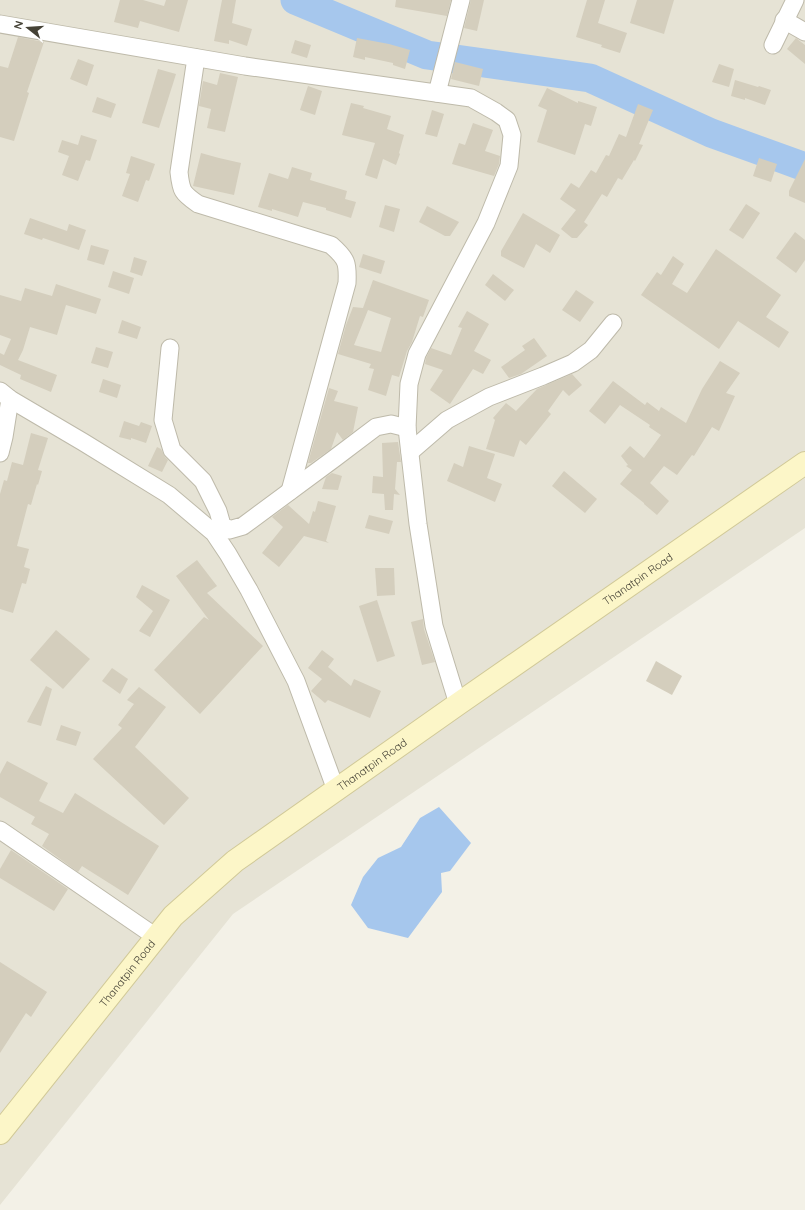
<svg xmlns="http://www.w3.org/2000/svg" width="805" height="1210" viewBox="0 0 805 1210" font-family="Quicksand,sans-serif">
<rect width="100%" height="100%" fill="#f3f1e7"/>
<!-- residential -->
<path fill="#e6e3d5" d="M0 0H805V528L233 914 0 1205Z"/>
<!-- water -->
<path fill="#a6c7ed" d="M439 807 471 843 450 871 441 873 442 892 408 938 368 928 351 905 363 877 378 858 401 847 420 818Z"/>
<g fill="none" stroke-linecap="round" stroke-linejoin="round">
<!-- river -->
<path stroke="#a6c7ed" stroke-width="29" d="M295 0 427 55 590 78 711 133 805 167"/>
</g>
<!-- building -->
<g fill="#d4cebd" fill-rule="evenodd">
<path d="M120 0H143L164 6 166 0H188L179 32 140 21 138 28 114 22Z"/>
<path d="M222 0H236L232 23 252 29 247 46 229 40V44L214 41Z"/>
<path d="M396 0H451L447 16 395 7Z"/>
<path d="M471 0H484L477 31 464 28Z"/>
<path d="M587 0H605L598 23 627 33 620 53 601 47 602 45 576 37Z"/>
<path d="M637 0H674L664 34 630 23Z"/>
<path d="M18 37 44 42 27 92 29 93 14 141 0 137V66L8 68Z"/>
<path d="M357 38 389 44 410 50 405 69 393 65V63L365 57V60L353 57Z"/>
<path d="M796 38 805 45V64L787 49Z"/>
<path d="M295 40 311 45 307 58 291 53Z"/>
<path d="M78 59 94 65 87 86 70 79Z"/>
<path d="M455 62 483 69 479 86 451 79Z"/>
<path d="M719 64 734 69 729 87 712 82Z"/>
<path d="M158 69 176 74 159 128 142 123Z"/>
<path d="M220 73 238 77 225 132 207 128 211 109 199 106 203 81 217 85Z"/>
<path d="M735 80 758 87 759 86 771 90 765 105 745 98V100L731 96Z"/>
<path d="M308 86 322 91 315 115 300 110Z"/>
<path d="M547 88 578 103V101L597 107 591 126 585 124 575 155 537 142 547 110 538 106Z"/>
<path d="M97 97 116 104 111 118 92 112Z"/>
<path d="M351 103 364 106 363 108 391 116 387 129 404 135 399 153 400 154 396 165 383 159 377 179 365 175 375 143 342 135Z"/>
<path d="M638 104 653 110 639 144 643 145 635 161 634 160 622 180 618 178 607 197 602 194 584 222 588 225 577 238H572L561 229 576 210 560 199 571 183 579 188 591 170 596 173 606 155 609 156 619 134 626 137Z"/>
<path d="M432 110 444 114 437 137 425 134Z"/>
<path d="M473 123 493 130 485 151 500 156 499 164 494 176 452 164 459 143 465 145Z"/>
<path d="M81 135 97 140 90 161 86 160 78 181 62 175 69 156 58 152 62 140 78 145Z"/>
<path d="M201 153 219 158 241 163 234 195 193 186Z"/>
<path d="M131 156 155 164 149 181 146 180 138 202 122 196 130 174 126 173Z"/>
<path d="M759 158 777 164 771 182 753 176Z"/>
<path d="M805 159V203L789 196V191Z"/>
<path d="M292 167 312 173 310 180 347 191 345 199 356 202 351 218 326 210V208L303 202 298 217 272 209V211L258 207 269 173 288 179Z"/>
<path d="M746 204 760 213 743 239 729 230Z"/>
<path d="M385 205 400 209 394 232 379 227Z"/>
<path d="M427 206 459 222 450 236H445L419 222Z"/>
<path d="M523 213 560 235 550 253 536 244 524 268 501 256V251Z"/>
<path d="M30 218 67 231 69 224 86 230 79 250 43 238 42 240 24 234Z"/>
<path d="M795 232 805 240V260L796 273 776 258Z"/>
<path d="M91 245 109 250 104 265 87 260Z"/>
<path d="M716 249 781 295 766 317 789 332 779 348 738 321 719 349 641 295 657 272 661 275 673 256 684 264 672 284 687 293Z"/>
<path d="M363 254 385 261 381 274 359 267Z"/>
<path d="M134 257 147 261 142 276 130 272Z"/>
<path d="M113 271 134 278 129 294 108 287Z"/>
<path d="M493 274 514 290 505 301 485 285Z"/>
<path d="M373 280 429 300 423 317 420 316 412 342 407 351 399 377 392 375 386 396 368 390 374 369 369 368 371 364 338 354 346 325 353 307 363 308ZM368 310 391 318 381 352 354 345Z"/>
<path d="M56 284 101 299 96 314 66 305 57 335 30 327 23 350 18 360 57 375 51 392 20 379 21 375 0 365V353L4 355 11 339 0 335V295L21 301 25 288 52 296Z"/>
<path d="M576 290 594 302 580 322 562 310Z"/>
<path d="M467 311 489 324 474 351 491 360 483 374 473 369 450 404 430 390 443 370 425 364 426 358 431 348 451 355 462 328 458 327Z"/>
<path d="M122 320 141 327 137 339 118 333Z"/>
<path d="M534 338 547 356 521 374 509 378 501 367 525 350 522 346Z"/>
<path d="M96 347 113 352 108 368 91 363Z"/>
<path d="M720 361 740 373 726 393 735 396 719 431 712 427 694 456 692 455 677 475 664 466 650 483 669 501 657 515 644 504V503L620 484 632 470 626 466 628 465 621 456 630 446 644 458 661 435 649 427 650 425 620 405 605 424 589 411 613 381 645 405 647 402 659 411 661 407 686 423 702 389Z"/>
<path d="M572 374 582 385 569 396 563 390 548 411 551 414 526 445 520 440 514 457 486 449 495 420 493 418 506 403 516 411 537 389Z"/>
<path d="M103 379 121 385 117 398 99 392Z"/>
<path d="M329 388 338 391 334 401 358 407 353 432 343 440 337 432 331 449 311 463H308Z"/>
<path d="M124 421 139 426 141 422 152 426 146 443 131 438V440L119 437Z"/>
<path d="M31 433 48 438 38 470 42 471 38 485 37 484 31 505 28 504 17 546 29 549 24 567 30 569 26 584 22 583 13 613 0 609V494L4 480 7 481 12 462 23 465Z"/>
<path d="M398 442 401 462H397L395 489 400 495 394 494 393 510H385L384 494 372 493 373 476 383 477 382 443Z"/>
<path d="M469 446 495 454 487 478 502 484 495 502 447 481 454 463 463 467Z"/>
<path d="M157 447 161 449 165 457 168 460 162 472 148 466Z"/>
<path d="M564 471 597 499 585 513 552 486Z"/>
<path d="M332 473 342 476 338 490 322 489 326 477Z"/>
<path d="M318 501 336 506 326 541 329 543 304 536 279 567 262 553 283 527 272 517 288 505 309 524 313 511 315 512Z"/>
<path d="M369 515 393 521 389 534 365 528Z"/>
<path d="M197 560 217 586 207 593 263 646 200 714 154 670 204 617 209 620 176 576Z"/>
<path d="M375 568H394L395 595 377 596Z"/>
<path d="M142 585 170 600 150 637 139 631 153 611 136 597Z"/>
<path d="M377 600 395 656 377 662 359 606Z"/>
<path d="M423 619 424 629 435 662 422 665 411 622Z"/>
<path d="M56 630 90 659 63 689 30 660Z"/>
<path d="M322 650 334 659 328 667 351 686 354 679 381 691 370 718 328 700 325 703 311 691 322 679 308 668Z"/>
<path d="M656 661 682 676 672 695 646 681Z"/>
<path d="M112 668 128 679 120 694 102 681Z"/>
<path d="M46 686 52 689 41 726 27 722Z"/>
<path d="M139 687 166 707 135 747 189 798 164 825 93 759 122 728 118 725 134 704 127 700Z"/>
<path d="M61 725 81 732 76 746 56 740Z"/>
<path d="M7 761 48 783 39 801 63 813 75 793 159 846 128 895 82 866 78 872 42 846 49 834 31 824 35 817 0 797V774Z"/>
<path d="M11 850 68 889 54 911 0 878V869Z"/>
<path d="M0 962 47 992 31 1017 26 1013 0 1053Z"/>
</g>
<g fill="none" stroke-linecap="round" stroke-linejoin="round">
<defs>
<g id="minor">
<path d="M784 20 805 32"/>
<path d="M0 24 245 66 471 98 496 112 507 120 512 135 509 166 486 223 417 354 409 384 407 428 418 524 434 626 458 704"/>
<path d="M773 45 795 0"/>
<path d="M196 58 179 172C181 191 182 193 198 204L331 245C347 259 348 263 347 283L290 491"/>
<path d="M437 93 461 0"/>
<path d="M170 348 163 420 172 450 203 481 218 511 222 525 229 530 243 526 335 458 376 427 391 424 407 428"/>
<path d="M0 391 10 399 83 442 169 495 214 533 228 554 249 590 296 681 336 790"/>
<path d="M410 452 447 420 489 397 543 376 573 363 591 350 613 323"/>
<path d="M0 453 4 437 10 399"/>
<path d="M0 830 156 937"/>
</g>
<g id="secondary">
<path id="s1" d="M0 1133 173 916 235 861 458 704 805 463"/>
</g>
</defs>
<!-- minor casing -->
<use href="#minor" stroke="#bebaaa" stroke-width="19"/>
<!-- secondary casing -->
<use href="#secondary" stroke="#d1c998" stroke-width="24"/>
<!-- minor -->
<use href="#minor" stroke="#fff" stroke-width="17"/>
<!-- secondary -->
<use href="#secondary" stroke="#fcf6c8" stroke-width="22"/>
</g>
<g text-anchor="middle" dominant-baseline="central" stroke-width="3" stroke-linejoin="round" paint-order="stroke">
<!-- street labels -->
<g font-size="11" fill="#454236" stroke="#fff">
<text stroke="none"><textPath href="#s1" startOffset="852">Thanatpin Road</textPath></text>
<text stroke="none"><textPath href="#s1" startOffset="528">Thanatpin Road</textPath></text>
<text stroke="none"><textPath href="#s1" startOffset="204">Thanatpin Road</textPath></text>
</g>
</g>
<!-- north arrow -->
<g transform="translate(28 28) rotate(287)" stroke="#ffffff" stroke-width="3" paint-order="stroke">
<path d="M0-3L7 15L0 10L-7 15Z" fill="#454236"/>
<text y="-6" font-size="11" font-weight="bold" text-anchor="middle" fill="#454236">N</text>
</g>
</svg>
